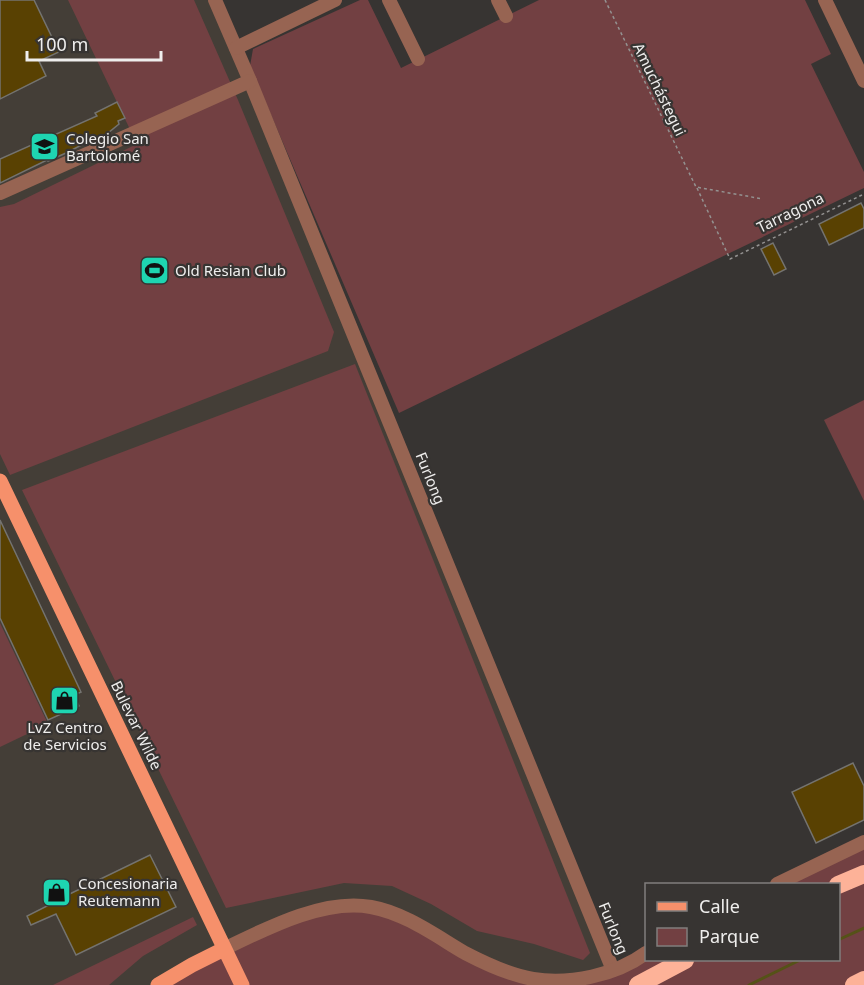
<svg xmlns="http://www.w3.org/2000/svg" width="864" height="985" viewBox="0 0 864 985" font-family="'Noto Sans',sans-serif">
<rect width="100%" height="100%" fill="#373432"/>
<!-- built -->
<path fill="#443e37" d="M0 0H215L613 970 592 977 158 985H0Z"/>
<!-- green -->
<g fill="#724042">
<path d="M68 0H194L238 100 334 332 328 351 10 475 0 454V207L14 204 137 144Z"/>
<path d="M360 0H368L401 68 539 0H805L831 54 811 64 864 172V188L399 413 250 66 253 49Z"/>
<path d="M355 364 590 953 583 960 534 944 477 931 431 904 392 886 344 883 226 908 22 490Z"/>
<path d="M864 400V501L824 420Z"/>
<path d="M0 623 48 724 0 747Z"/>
<path d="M864 842V985H158L290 920 370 906 506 972 568 980 646 960H838V884H777Z"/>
<path d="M193 917 197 925 143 956 109 985H53Z"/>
</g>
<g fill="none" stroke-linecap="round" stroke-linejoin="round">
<!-- stream -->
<g stroke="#555217" stroke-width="3">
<path d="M838 940 864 928"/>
<path d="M749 985 800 960"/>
</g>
</g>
<!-- building -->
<g fill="#594102" stroke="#747370" stroke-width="1.5">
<path d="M0 0H34L59 52 39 61 46 76 0 99Z"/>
<path d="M117 102 125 118 118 121 119 124 103 137 100 138 99 136 66 153 48 161 47 160 0 183V159L97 116 95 113Z"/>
<path d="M861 203 864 209V228L829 245 819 224Z"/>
<path d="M773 243 786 269 774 275 761 249Z"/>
<path d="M0 520 81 692 74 695 79 706 48 720 0 618Z"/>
<path d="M853 763 864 786V820L816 843 792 792Z"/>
<path d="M150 855 176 907 76 955 56 914 31 925 27 916 51 904V903Z"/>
</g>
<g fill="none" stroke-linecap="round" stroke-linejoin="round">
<!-- path -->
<g stroke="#949291" stroke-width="1.5" stroke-dasharray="3 3" stroke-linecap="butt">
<path d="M605 0 696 187 763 199"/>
<path d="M697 188 730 259 864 194"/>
</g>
<!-- minor -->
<g stroke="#976452" stroke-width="14">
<path d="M215 0 250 81 613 970"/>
<path d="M389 0 418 59"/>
<path d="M498 0 506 16"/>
<path d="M825 0 864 81"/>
<path d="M236 48 335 0"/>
<path d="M0 193 250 81"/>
<path d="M777 884 864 842"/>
<path d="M224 949C265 929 324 898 371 907 405 913 436 936 465 953 486 964 510 975 533 979 570 985 616 975 646 953"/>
</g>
<!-- major -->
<g stroke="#f6906b" stroke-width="15">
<path d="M0 481 242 985"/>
<path d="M158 985 192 965 224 949"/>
</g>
<!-- highway -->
<g stroke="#fdb298" stroke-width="18">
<path d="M838 885 864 874"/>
<path d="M638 985 685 960"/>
<path d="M854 985 864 980"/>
</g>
</g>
<!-- icons -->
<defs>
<symbol id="school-square" viewBox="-11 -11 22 22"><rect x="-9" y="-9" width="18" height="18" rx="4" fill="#1ed5b1" stroke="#373432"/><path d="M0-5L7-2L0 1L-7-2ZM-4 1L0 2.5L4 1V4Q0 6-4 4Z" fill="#111"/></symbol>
<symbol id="stadium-square" viewBox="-11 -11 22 22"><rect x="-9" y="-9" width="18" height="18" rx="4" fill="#1ed5b1" stroke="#373432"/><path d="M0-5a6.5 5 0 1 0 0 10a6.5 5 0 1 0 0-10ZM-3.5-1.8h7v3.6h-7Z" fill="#111"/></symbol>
<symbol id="shop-square" viewBox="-11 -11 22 22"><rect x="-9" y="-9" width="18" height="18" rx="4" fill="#1ed5b1" stroke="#373432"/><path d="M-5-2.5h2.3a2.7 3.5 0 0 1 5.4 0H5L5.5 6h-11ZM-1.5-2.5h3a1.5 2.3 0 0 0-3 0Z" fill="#111"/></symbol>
</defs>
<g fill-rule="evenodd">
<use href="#school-square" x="28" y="130" width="33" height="33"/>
<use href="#stadium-square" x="138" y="254" width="33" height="33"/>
<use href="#shop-square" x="48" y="684" width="33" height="33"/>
<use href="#shop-square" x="40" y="876" width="33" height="33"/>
</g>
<g text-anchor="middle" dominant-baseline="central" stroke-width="4.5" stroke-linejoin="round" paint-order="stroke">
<!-- street labels -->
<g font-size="15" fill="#efeeed" stroke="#373432">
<text transform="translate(660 89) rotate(64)">Amuchástegui</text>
<text transform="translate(790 212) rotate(-26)">Tarragona</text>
<text transform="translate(431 478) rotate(68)">Furlong</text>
<text transform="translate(137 725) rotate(64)">Bulevar Wilde</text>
<text transform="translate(614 928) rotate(68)">Furlong</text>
</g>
<!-- poi labels -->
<g font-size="15" fill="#efeeed" stroke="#373432" text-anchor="start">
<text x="66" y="138">Colegio San<tspan x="66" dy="17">Bartolomé</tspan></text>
<text x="175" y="270">Old Resian Club</text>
<text x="65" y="727" text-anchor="middle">LvZ Centro<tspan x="65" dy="17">de Servicios</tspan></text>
<text x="78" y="883">Concesionaria<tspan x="78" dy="17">Reutemann</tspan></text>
</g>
</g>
<!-- legend -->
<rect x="645" y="883" width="195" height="78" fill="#373432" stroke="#817e7d" stroke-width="1.5"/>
<rect x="657" y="902" width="30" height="9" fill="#f6906b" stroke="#817e7d" stroke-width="1.5"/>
<text x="699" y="913" font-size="18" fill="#efeeed">Calle</text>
<rect x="657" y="928" width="30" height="18" fill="#724042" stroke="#817e7d" stroke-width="1.5"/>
<text x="699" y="943" font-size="18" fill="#efeeed">Parque</text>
<!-- scale -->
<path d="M27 51v9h134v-9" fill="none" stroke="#efeeed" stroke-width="3"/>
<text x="36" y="51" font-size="18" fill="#efeeed" stroke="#373432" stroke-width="4.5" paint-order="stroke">100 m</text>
</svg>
